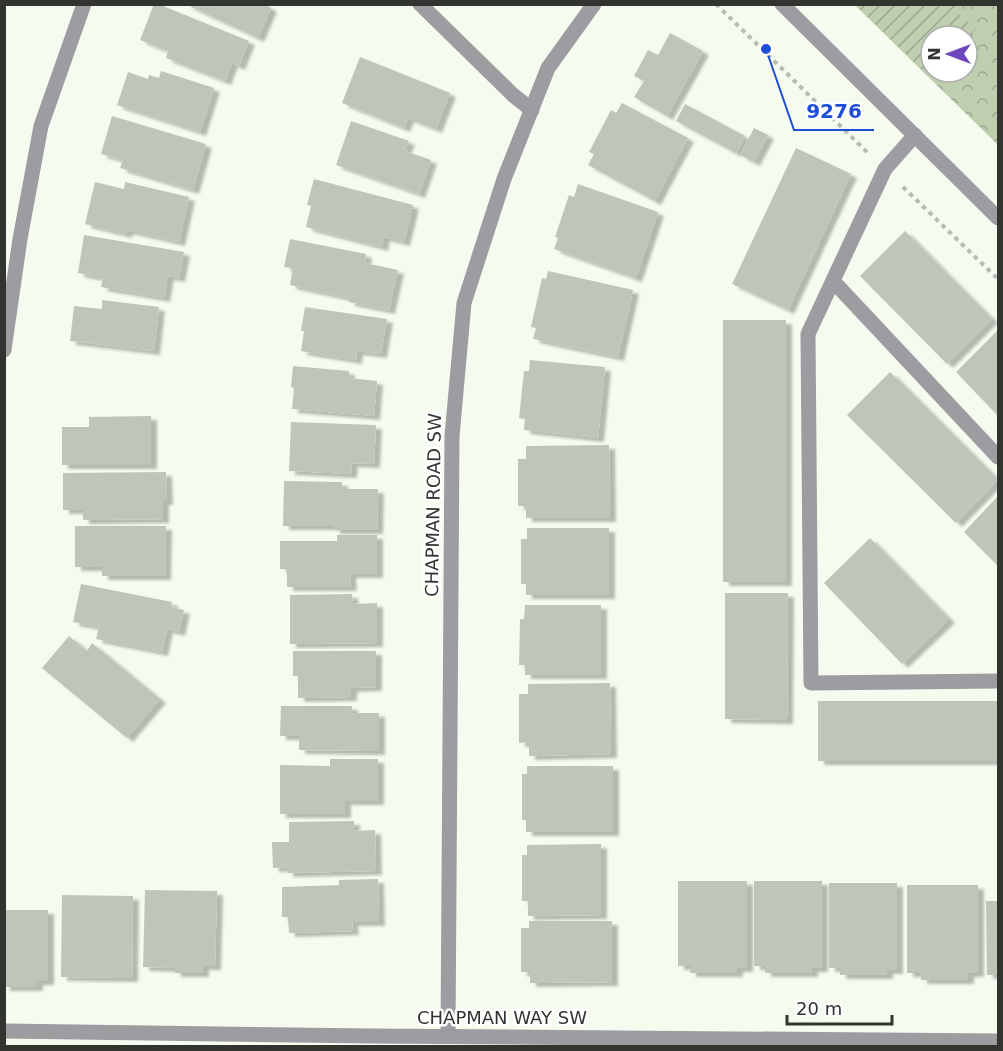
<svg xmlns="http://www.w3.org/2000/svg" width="1003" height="1051" viewBox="0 0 1003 1051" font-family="'DejaVu Sans',sans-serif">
<defs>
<pattern id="park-crowns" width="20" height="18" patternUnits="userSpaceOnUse" patternTransform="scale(1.5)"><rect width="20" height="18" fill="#beceaf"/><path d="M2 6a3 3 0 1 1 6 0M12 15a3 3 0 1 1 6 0" fill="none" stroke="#9ba88f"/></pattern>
<pattern id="garden-furrows" width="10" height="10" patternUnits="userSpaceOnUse" patternTransform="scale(1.5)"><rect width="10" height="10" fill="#beceaf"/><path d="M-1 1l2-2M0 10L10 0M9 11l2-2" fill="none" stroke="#9ba88f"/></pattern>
<filter id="shadow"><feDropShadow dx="6" dy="4" stdDeviation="1.5" flood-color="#0004"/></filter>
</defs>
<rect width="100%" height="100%" fill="#f5fcef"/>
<!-- park -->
<path fill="url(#park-crowns)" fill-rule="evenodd" d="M855 5H998V145ZM931 36H967V72H931Z"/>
<!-- garden -->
<path fill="url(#garden-furrows)" d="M855 5H960L955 11 976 29 967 38V36H931L932 72 928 76Z"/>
<!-- building -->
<g fill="#bfc6b9" filter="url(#shadow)">
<path d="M154 4H158L249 41 239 66 232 63 225 81 166 58 168 51 140 40Z"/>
<path d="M185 4H264L271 8 258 38Z"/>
<path d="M670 33 703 51 667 116 634 97 644 81 634 76 648 50 658 55Z"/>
<path d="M360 57 450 93 436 129 408 118 404 128 342 103Z"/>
<path d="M161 71 214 88 200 132 117 105 128 72 148 79 149 75 159 78Z"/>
<path d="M622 103 688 138 655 201 588 165 594 154 589 152 611 110 616 113Z"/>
<path d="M685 104 745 136 736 153 676 121Z"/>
<path d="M112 116 206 144 193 190 120 168 123 160 101 154Z"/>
<path d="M351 121 409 141 405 151 431 160 419 194 336 165Z"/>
<path d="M754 128 768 135 754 162 740 155Z"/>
<path d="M796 148 851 174 788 310 732 284Z"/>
<path d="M314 179 413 205 404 242 384 237 382 247 306 227 311 206 307 205Z"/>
<path d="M95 182 124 189 125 182 189 197 179 242 127 230 126 234 85 224Z"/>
<path d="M578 184 658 212 636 278 554 249 558 238 555 237 569 195 574 197Z"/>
<path d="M905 231 992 319 947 364 860 276Z"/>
<path d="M84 235 184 252 179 278 168 276 164 298 101 287 103 278 78 273Z"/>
<path d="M290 239 366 254 365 263 398 270 389 310 349 302V298L290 285 293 268 284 267Z"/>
<path d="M548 271 633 290 618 357 533 339 536 328 531 327 542 278 546 279Z"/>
<path d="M102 300 159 307 154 351 70 341 74 306 102 309Z"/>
<path d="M305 307 387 319 381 354 357 351 356 360 301 351 304 331H301Z"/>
<rect x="723" y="320" width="63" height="262"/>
<path d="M998 330V416L956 372Z"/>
<path d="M530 360 605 367 598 438 524 430 525 419 519 418 524 371H529Z"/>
<path d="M293 366 349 371V378L377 381 374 416 292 409 294 388 291 387Z"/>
<path d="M890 372 998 480 956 523 847 415Z"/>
<path d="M151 416V465H62V427H89V417Z"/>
<path d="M291 422 376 425 374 464 352 463 351 474 289 471Z"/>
<path d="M609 445 610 518H526V506H518V459H526V446Z"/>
<path d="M166 472 167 501H163V519L83 520V510H63V473Z"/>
<path d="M284 481 342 482V489H378L377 530H334V526H283Z"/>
<path d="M998 496V566L964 532Z"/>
<path d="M75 526H166L165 576H102V567H75Z"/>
<path d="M527 528H609V595H526V584H521V539H527Z"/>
<path d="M337 535H377V574H350L351 587H287V569H280V541H337Z"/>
<path d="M870 538 949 619 902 664 824 583Z"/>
<path d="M81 584 172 602 171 607 184 610 179 632 167 629 162 652 96 639 99 627 73 622Z"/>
<path d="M725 593H788L787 720 725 719Z"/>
<path d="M352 594 353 604 377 603V643L290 644V595Z"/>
<path d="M525 605H601V675H525V665H519L520 619H524Z"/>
<path d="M69 636 87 651 92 643 160 699 127 738 42 668Z"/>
<path d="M293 651H376V687L351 688V697L298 698V676H293Z"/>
<path d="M610 683 611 754 529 756V742L519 743V694H528V684Z"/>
<rect x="818" y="701" width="180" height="60"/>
<path d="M281 706H352V713H379V751L299 750V736H280Z"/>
<path d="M330 759H378V801H345V814H280V765L330 766Z"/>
<path d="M527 766H613V832H526V820H522V774H527Z"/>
<path d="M354 821V831L375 830 376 871 287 873V867L273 868 272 842H289V822Z"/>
<path d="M601 844V915L528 916V901H522V855H527V845Z"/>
<path d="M378 879 379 922H352L353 931 289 933 288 917H282V887L339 885V880Z"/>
<path d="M678 881H747V968H737V973H690V966H678Z"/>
<path d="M754 881H822V968H812V973H765V966H754Z"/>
<path d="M829 883H897V970H887V975H840V968H829Z"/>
<path d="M907 885H978V973H968V980H921V973H907Z"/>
<path d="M145 890 217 891 215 966H203V973H175V968L143 967Z"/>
<path d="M62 895 133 896 132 978 61 977Z"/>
<path d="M986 901H998V975H987Z"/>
<path d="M4 910H48V981H37V987H4Z"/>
<path d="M529 921H612V982L530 983V972H521V928H529Z"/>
</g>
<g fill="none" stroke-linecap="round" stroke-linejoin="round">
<!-- path -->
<g stroke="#b7bcb2" stroke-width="4" stroke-dasharray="4.5 4.5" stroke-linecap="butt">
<path d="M716 4 868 153"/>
<path d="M903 187 998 279"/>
</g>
<!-- service -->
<g stroke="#9d9ca1" stroke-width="15">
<path d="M420 4 513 95 532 110"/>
<path d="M915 135 885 169 808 334 811 683 998 681"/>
<path d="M833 281 998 457"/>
</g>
<!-- minor -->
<g stroke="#9d9ca1" stroke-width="15">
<path d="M4 350 20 239 41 126 84 4"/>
<path d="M4 1031 371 1036 998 1041"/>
<path d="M448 1036 452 436 464 303 504 179 548 68 594 4"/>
</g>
<!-- tertiary -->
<path stroke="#9d9ca1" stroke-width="15" d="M782 4 998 218"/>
</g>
<g text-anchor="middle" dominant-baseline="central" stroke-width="5" stroke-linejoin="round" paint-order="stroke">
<!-- street labels -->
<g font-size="18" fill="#31342f" stroke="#fff">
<text transform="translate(433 505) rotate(-89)">CHAPMAN ROAD SW</text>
<text x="502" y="1017">CHAPMAN WAY SW</text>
</g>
</g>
<!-- callouts -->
<path fill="none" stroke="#1d4ed8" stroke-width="2" d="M766 49L794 130H874"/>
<circle fill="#1d4ed8" stroke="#fff" stroke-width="2" cx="766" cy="49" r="6"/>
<g font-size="20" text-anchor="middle" font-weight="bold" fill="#1d4ed8" stroke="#fff" stroke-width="5" stroke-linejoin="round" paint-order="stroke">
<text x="834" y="118">9276</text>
</g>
<!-- border -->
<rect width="1003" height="1051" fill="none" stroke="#31342f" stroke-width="12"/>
<!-- north arrow -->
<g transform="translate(949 54) rotate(270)"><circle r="28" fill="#ffffff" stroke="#adaeac" stroke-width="1.5"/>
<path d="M0-4.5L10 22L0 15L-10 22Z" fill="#6e45bd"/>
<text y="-9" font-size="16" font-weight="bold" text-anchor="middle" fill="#31342f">N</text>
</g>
<!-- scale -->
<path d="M787 1015v9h105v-9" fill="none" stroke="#31342f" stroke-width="3"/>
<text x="796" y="1015" font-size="18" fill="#31342f" stroke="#ffffff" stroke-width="4.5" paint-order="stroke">20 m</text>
</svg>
